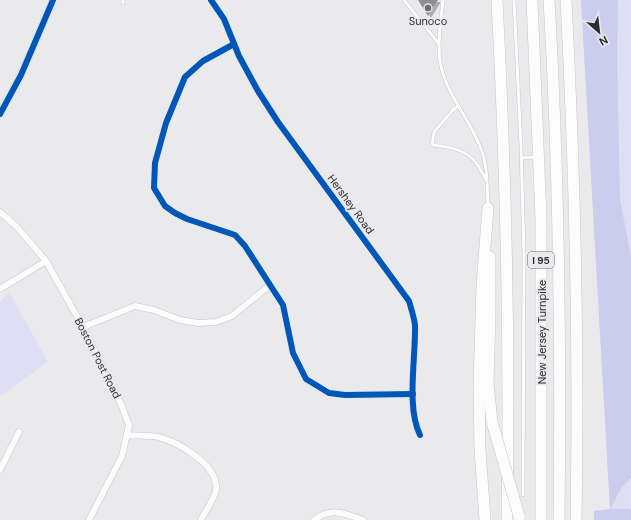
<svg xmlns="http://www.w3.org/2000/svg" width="631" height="520" viewBox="0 0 631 520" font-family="'DM Sans',sans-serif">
<defs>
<filter id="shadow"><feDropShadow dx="3" dy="2" stdDeviation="0" flood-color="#0004"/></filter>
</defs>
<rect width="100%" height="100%" fill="#eaeaed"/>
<!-- green -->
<g fill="#dedef5">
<path d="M581 0H631V509H610Z"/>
<path d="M9 292 48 362 0 396V303Z"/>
</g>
<!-- forest -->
<path fill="#cce" d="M581 0H618L617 59 620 199 631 257V478L622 487 610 509H631V520H594V511L610 509Z"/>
<!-- building -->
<path fill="#8f8f92" filter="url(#shadow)" d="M418 0H438L428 16Z"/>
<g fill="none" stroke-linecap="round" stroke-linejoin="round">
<defs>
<g id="service">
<path d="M404 0 439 44"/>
<path d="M443 0C441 20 437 41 440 61 445 94 470 118 481 149 488 167 487 187 488 206"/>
<path d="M514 0 521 146 524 255 523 495"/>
<path d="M123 3V0"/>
<path d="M458 106 453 110 434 132 432 145C448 147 466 149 476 163 480 168 483 174 486 180"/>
<path d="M521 158 535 157"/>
</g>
<g id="minor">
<path d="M211 0 224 19 239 56 258 91 278 122 409 301C411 308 414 317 415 325 416 357 406 407 420 435"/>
<path d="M234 44 203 61 185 77 166 123 155 163 154 188 165 206 175 213 187 219 235 235 245 246 283 305 293 353 306 379 329 393 345 395 413 394"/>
<path d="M0 212 17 227 46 261 83 327 121 404 129 425 122 456 89 520"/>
<path d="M0 289 46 261"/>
<path d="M83 327 135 306 154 310 180 320 198 323 216 322 232 316 270 285"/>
<path d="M127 435C136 436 148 435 158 437 178 442 219 465 216 490 216 496 204 513 201 520"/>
<path d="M0 470 19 432"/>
<path d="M314 520C332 507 344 513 363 520"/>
</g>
<path id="tertiary" d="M0 114 21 75 53 0"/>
<g id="motorway">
<path d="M497 0C506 173 510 347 507 520"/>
<path d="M532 0 541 218V520"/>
<path d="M549 0C559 173 561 346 559 520"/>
<path d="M566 0C575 173 579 347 576 520"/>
<path d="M490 257V315L488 384 492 422"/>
<path d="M485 520 480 449 479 385 482 285 488 208"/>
</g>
</defs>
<!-- service casing -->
<use href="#service" stroke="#c6c6c8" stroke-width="4"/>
<!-- minor casing -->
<use href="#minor" stroke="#c6c6c8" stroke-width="7"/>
<!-- tertiary casing -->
<use href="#tertiary" stroke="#c6c6c8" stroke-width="8"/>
<!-- motorway casing -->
<use href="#motorway" stroke="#c6c6c8" stroke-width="12"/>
<!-- service -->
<use href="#service" stroke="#fcfcfc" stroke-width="3"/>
<!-- minor -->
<use href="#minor" stroke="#fcfcfc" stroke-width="6"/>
<!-- tertiary -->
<use href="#tertiary" stroke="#fcfcfc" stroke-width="7"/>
<!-- motorway -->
<use href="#motorway" stroke="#fcfcfc" stroke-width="11"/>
<defs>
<path id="motorway-bridge" d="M492 422 519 516"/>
</defs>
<!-- motorway-bridge casing -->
<use href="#motorway-bridge" stroke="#c6c6c8" stroke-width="12" stroke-linecap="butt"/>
<!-- motorway-bridge -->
<use href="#motorway-bridge" stroke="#fcfcfc" stroke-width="11"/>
<defs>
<g id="cycleway">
<path d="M211 0 224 19 239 56 258 91 278 122 409 301C411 308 414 317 415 325 416 357 406 407 420 435"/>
<path d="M234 44 203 61 185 77 166 123 155 163 154 188 165 206 175 213 187 219 235 235 245 246 283 305 293 353 306 379 329 393 345 395 413 394"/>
<path d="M0 114 21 75 53 0"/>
</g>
</defs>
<!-- cycleway casing -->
<use href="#cycleway" stroke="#e9e9ee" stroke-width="8"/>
<!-- cycleway -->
<use href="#cycleway" stroke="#0057b8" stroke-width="6"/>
</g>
<!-- markers -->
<circle fill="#6e6e71" stroke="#e9e9ee" stroke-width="1.5" cx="428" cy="8" r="4"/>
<g text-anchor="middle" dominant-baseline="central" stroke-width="4" stroke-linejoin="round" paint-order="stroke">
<!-- shield labels -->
<rect fill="#e9e9ee" stroke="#656568" stroke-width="1" x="528" y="252" width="26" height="16" rx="3"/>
<g font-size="10" font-weight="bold" fill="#2c2c2e">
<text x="541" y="260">I 95</text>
</g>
<!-- poi labels -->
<g font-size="11" fill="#2c2c2e" stroke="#e9e9ee">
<text x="428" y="21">Sunoco</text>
</g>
<!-- street labels -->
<g font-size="11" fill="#2c2c2e" stroke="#e9e9ee">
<text transform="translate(351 204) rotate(54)">Hershey Road</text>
<text transform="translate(542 332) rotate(-90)">New Jersey Turnpike</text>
<text transform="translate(98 358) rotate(63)">Boston Post Road</text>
</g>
</g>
<!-- north arrow -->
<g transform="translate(599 32) rotate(152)" stroke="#e9e9ee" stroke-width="3" paint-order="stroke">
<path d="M0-3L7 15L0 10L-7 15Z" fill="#2c2c2e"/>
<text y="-6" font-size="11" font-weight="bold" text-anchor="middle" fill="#2c2c2e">N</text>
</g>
</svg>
